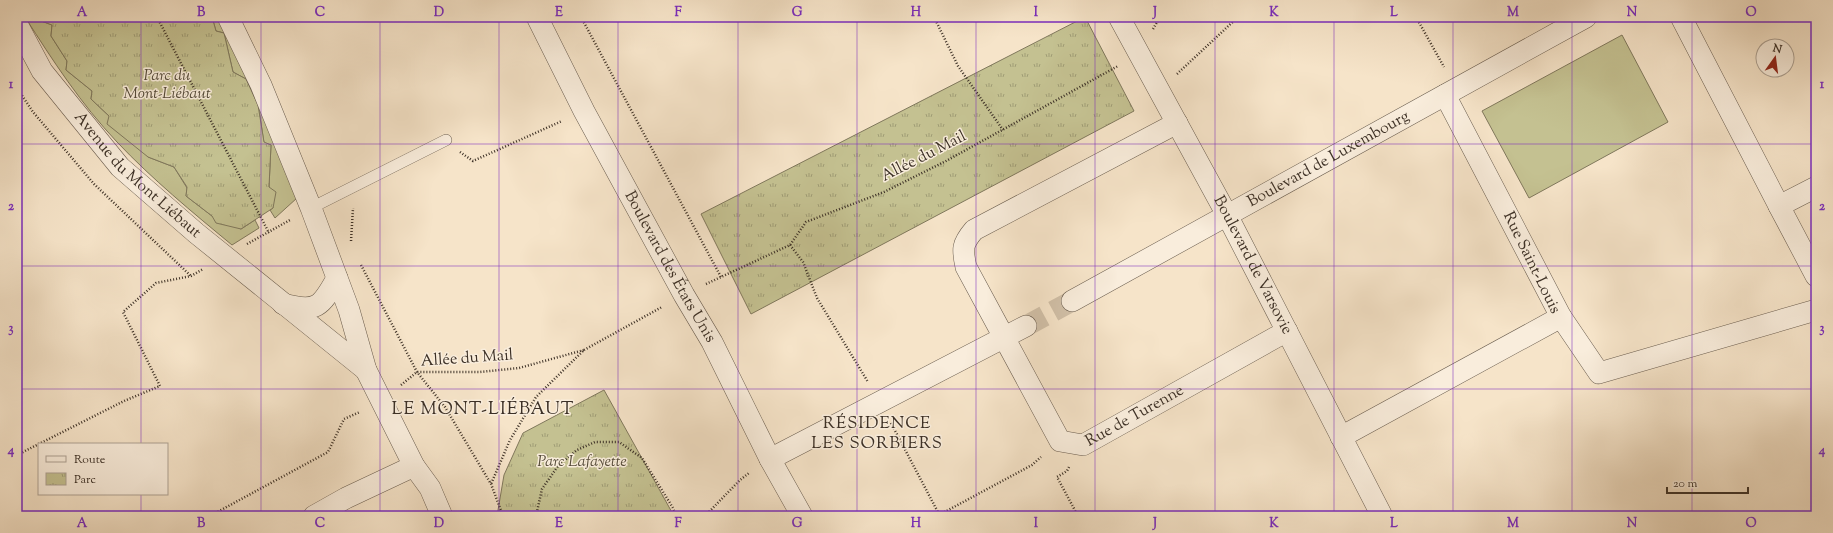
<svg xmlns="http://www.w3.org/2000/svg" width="1833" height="533" viewBox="0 0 1833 533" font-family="'Sorts Mill Goudy',serif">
<defs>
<pattern id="park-tufts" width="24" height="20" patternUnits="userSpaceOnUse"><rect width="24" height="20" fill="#c4c191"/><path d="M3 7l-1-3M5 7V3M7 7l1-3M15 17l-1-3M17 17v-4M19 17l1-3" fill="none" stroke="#a09d76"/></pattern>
</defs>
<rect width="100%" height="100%" fill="#f6e4c9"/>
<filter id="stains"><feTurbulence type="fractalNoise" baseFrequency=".005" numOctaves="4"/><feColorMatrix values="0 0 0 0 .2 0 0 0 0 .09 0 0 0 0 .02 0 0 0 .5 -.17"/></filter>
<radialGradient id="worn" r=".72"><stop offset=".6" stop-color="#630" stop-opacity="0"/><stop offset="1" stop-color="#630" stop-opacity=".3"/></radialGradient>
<!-- grass -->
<g fill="#c4c191" stroke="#80785c">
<path d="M25 17H35L36 19 52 25 51 36 67 61 66 70 92 91 91 99 109 116 148 157 174 167 187 188 186 196 212 216 241 229 255 220 259 228 232 245C192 212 152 179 117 142 81 104 53 61 25 17Z"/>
<path d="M212 17H222L297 198 275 218 270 210 273 208 269 187 271 145 264 143 258 104 246 79 233 72 224 33 216 31Z"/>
<path d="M1622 35 1668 122 1529 198 1482 111Z"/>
</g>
<!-- park -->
<g fill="url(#park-tufts)" stroke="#80785c">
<path d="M35 17H212L216 31 224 33 233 72 246 79 258 105 264 142 271 145 269 187 276 192 273 208 241 229 216 223 212 216 186 196 187 187 174 167 148 157 107 124 109 116 91 99 92 91 66 70 67 61 51 36 52 25 36 19Z"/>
<path d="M1085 17 1134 111 751 314 701 214Z"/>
<path d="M604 390 674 516H497L504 475 523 433Z"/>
</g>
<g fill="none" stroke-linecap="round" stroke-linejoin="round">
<!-- minor-tunnel -->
<path stroke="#d1c0a8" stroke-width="21" stroke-dasharray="21 10" stroke-linecap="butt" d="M1026 326 1072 301"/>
<defs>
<path id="service" d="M311 208 446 140"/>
<g id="minor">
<path d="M228 17 261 85 311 208 349 310 366 370 414 466 430 488 442 516"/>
<path id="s1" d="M537 17 584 111 684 295 712 342 770 459 802 516"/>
<path id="s2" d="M1119 17 1227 215 1382 516"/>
<path d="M1681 17 1779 206 1816 187"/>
<path id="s3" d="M17 24 42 71 120 167 196 233 366 370"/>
<path id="s4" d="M1177 123 974 230C962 244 962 249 966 267L1060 441 1083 445 1287 331"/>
<path d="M1779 206 1816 276"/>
<path id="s5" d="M1072 301 1586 17"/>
<path d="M283 304C317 313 321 307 337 278"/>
<path d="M1561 317 1599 373 1816 310"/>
<path d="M1341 437 1561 317 1445 95"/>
<path d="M770 459 1026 326"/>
<path d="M314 516 346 498 414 466"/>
</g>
</defs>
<!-- service casing -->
<use href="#service" stroke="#6a5d4f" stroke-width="12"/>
<!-- minor casing -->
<use href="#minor" stroke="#6a5d4f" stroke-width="22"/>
<!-- path -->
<g stroke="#3c3026" stroke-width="2.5" stroke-dasharray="1 2" stroke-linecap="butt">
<path d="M157 17 269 233"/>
<path d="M581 17 721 277"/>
<path d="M934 17 958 66 1003 130"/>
<path d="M1311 17 1312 20"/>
<path d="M1416 17 1444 67"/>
<path d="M1158 21 1187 17"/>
<path d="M1153 29 1160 17"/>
<path d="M1177 74 1238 17"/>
<path d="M17 88 33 112 94 184 191 276"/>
<path d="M460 152 473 161 562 121"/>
<path d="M351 241 353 208"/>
<path d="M247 244 290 220"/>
<path d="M790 245 803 262 817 298 868 382"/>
<path d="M361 265 417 372 445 407 491 484 503 516"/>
<path d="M706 284 790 245 806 222 884 192 946 161 1118 66"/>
<path d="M584 350 662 307"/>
<path d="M401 385 417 372H480L519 368 584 350 536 397 510 440 491 484"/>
<path d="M891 423 940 516"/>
<path d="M17 455 124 401 160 386 123 312 156 283 191 276 203 269"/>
<path d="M1069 467 1067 471 1057 477 1078 516"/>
<path d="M939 515 1032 465 1041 457"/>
<path d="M210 516 328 452 344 419 360 412"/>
<path d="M536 516 542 489 558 466 577 450 595 442H619L642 458 673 508 676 516"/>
<path d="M705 516 740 480 749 473"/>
</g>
<!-- service -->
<use href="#service" stroke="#f9eddc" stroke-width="11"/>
<!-- minor -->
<use href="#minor" stroke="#f9eddc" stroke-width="21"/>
</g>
<!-- grid -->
<path fill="none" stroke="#7b2cbf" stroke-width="1" stroke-opacity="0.55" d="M141 17V444M261 17V516M380 17V516M499 17V516M618 17V516M738 17V516M857 17V516M976 17V516M1095 17V516M1215 17V516M1334 17V516M1453 17V516M1572 17V516M1692 17V516M17 144H1816M17 266H1816M17 389H1816M141 494V516"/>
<g text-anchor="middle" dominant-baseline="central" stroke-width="3" stroke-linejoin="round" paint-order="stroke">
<!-- park labels -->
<g font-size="16" font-style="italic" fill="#574d3b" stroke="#f9eddc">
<text x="167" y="76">Parc du<tspan x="167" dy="18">Mont-Liébaut</tspan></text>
<text x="582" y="462">Parc Lafayette</text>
</g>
<!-- street labels -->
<g font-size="16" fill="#3c3026" stroke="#f9eddc">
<text transform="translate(924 157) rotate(-27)">Allée du Mail</text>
<text stroke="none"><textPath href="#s5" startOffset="293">Boulevard de Luxembourg</textPath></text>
<text stroke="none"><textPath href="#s3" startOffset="195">Avenue du Mont Liébaut</textPath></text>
<text transform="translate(1531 263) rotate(64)">Rue Saint-Louis</text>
<text stroke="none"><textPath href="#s1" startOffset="283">Boulevard des États Unis</textPath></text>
<text stroke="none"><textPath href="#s2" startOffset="282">Boulevard de Varsovie</textPath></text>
<text transform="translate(467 359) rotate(-4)">Allée du Mail</text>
<text stroke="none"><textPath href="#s4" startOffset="550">Rue de Turenne</textPath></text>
</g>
<!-- neighbourhood labels -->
<g font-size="17" letter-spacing="1" fill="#3c3026" stroke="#f9eddc">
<text x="877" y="424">RÉSIDENCE<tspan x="877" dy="20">LES SORBIERS</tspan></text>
</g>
<!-- quarter labels -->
<g font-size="18" letter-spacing="1" fill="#3c3026" stroke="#f9eddc">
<text x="483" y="410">LE MONT-LIÉBAUT</text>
</g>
</g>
<!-- margin -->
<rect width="1833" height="533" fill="none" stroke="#f6e4c9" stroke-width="44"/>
<!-- legend -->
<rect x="38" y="443" width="130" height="52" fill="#f9eddc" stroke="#ada193"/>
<rect x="46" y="456" width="20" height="6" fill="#f9eddc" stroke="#ada193"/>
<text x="74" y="463" font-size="12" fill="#3c3026">Route</text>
<rect x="46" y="473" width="20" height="12" fill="url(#park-tufts)" stroke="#ada193"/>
<text x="74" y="483" font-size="12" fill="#3c3026">Parc</text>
<!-- north arrow -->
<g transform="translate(1775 58) rotate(14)"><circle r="19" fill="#f9eddc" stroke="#ada193"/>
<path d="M0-3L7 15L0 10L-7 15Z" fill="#8f2418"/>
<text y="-6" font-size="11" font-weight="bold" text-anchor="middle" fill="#3c3026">N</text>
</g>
<!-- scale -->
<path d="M1667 487v6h81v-6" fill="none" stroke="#3c3026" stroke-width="2"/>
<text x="1673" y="487" font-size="12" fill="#3c3026" stroke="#f9eddc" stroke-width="3" paint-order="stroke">20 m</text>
<rect x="22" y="22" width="1789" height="489" fill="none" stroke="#7b2cbf" stroke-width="1.5"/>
<g font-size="13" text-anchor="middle" font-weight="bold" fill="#7b2cbf">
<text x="82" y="16">A</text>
<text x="201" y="16">B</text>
<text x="320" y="16">C</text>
<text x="439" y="16">D</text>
<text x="559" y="16">E</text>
<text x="678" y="16">F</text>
<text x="797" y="16">G</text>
<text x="916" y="16">H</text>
<text x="1036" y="16">I</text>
<text x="1155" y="16">J</text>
<text x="1274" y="16">K</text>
<text x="1394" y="16">L</text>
<text x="1513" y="16">M</text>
<text x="1632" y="16">N</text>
<text x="1751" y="16">O</text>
<text x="11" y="88">1</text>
<text x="1822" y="88">1</text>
<text x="11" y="210">2</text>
<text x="1822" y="210">2</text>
<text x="11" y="332">3</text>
<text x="1822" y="332">3</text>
<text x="11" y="454">4</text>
<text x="1822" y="454">4</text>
<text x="82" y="527">A</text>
<text x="201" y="527">B</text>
<text x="320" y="527">C</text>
<text x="439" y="527">D</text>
<text x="559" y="527">E</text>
<text x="678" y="527">F</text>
<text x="797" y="527">G</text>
<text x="916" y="527">H</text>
<text x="1036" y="527">I</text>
<text x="1155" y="527">J</text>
<text x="1274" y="527">K</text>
<text x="1394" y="527">L</text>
<text x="1513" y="527">M</text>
<text x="1632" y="527">N</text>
<text x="1751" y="527">O</text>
</g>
<rect width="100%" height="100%" filter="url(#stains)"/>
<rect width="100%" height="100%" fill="url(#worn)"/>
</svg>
